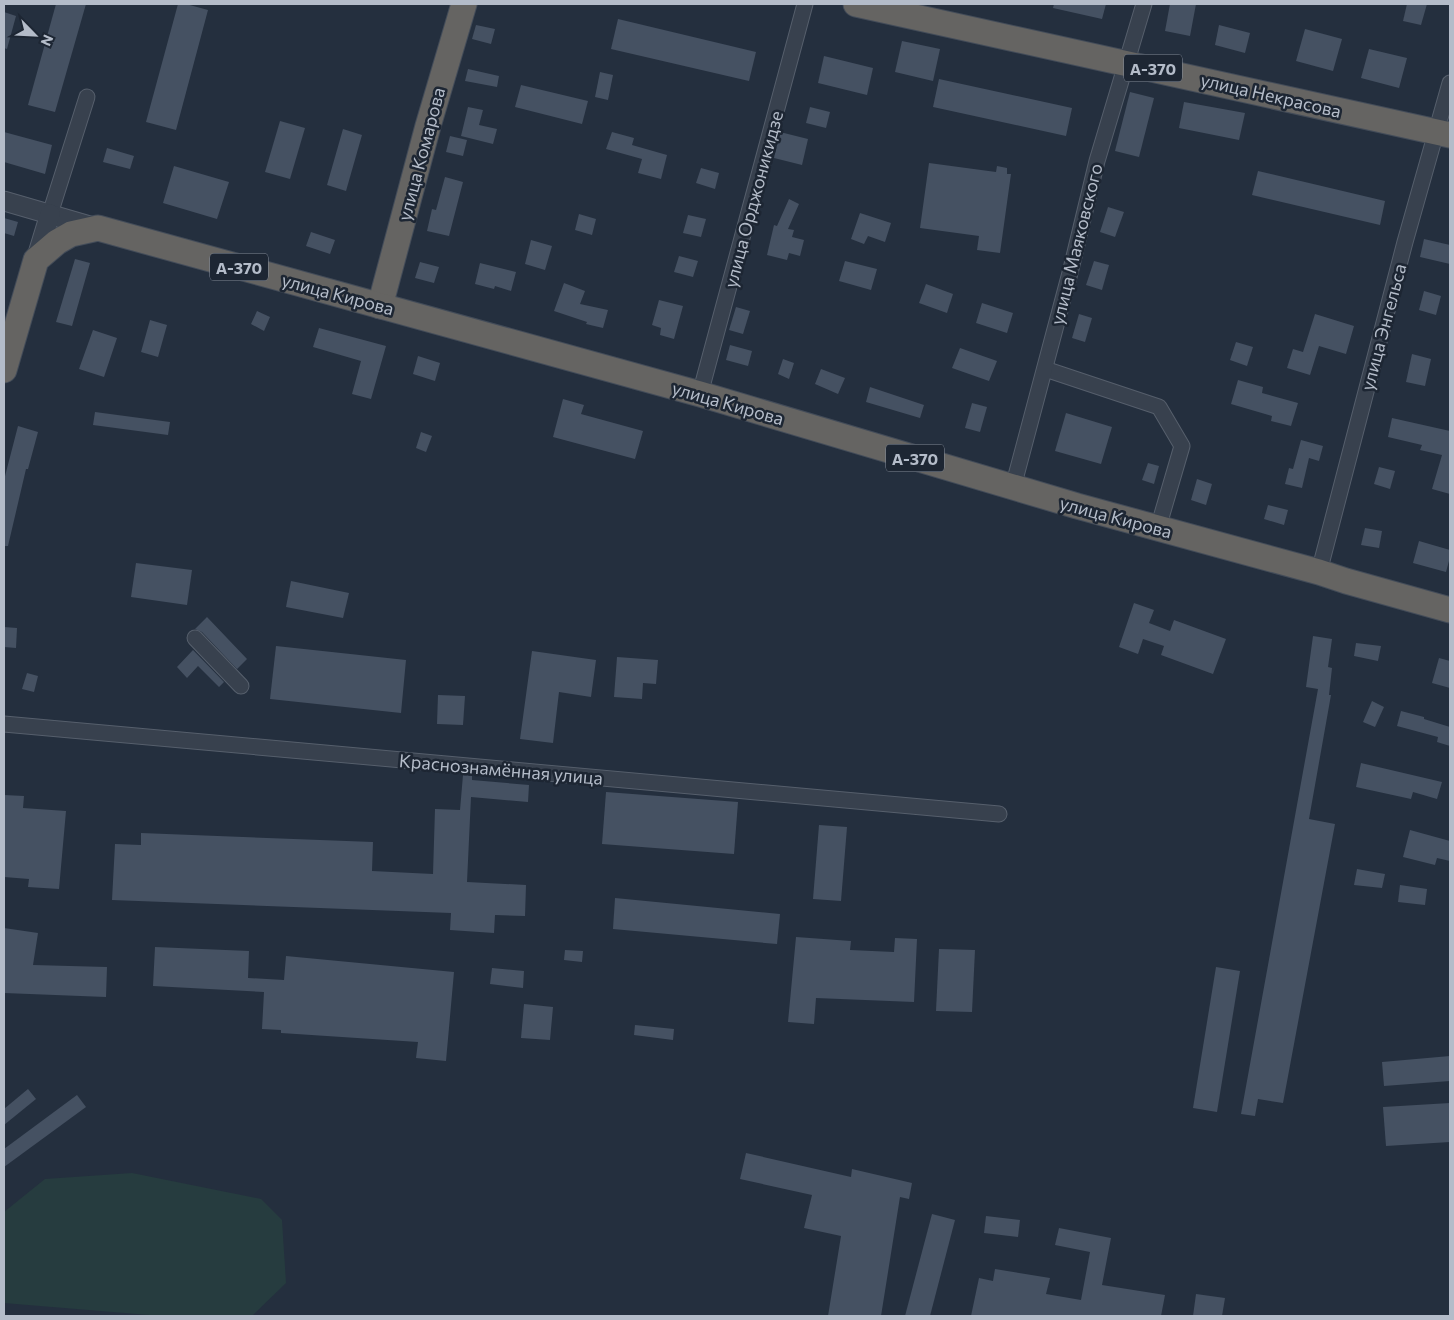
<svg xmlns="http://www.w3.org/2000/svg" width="1454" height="1320" viewBox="0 0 1454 1320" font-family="Commissioner,sans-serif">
<rect width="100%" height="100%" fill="#242f3e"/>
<!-- green -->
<path fill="#263c3f" d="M132 1173 261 1199 282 1220 286 1283 252 1316H161L4 1303V1212L45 1179Z"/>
<!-- building -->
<g fill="#455162">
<path d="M56 4H86L55 112 28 105Z"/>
<path d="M178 4H186L208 10 176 130 146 122Z"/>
<path d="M1054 4H1106L1102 19 1053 8Z"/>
<path d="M1170 4H1196L1190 36 1165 31Z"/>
<path d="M1407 4H1427L1421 25 1403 21Z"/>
<path d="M4 12 16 16 7 49 4 48Z"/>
<path d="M618 19 756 52 749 81 611 49Z"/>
<path d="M476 25 495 29 491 44 472 39Z"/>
<path d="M1219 25 1250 33 1245 53 1215 45Z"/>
<path d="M1305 29 1342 39 1333 71 1296 61Z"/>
<path d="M902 41 940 49 933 81 895 72Z"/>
<path d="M1369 49 1407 58 1399 88 1361 78Z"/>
<path d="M824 56 873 68 867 95 818 83Z"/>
<path d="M468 69 499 76 497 87 465 81Z"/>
<path d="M600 72 613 75 608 100 595 97Z"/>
<path d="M939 79 1072 108 1066 136 933 107Z"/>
<path d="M521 85 588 101 582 124 515 107Z"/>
<path d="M1130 92 1154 98 1139 157 1115 151Z"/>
<path d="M1184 102 1245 113 1239 140 1179 128Z"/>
<path d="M468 107 483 110 479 125 497 129 493 144 461 136Z"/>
<path d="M810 107 830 112 826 128 806 123Z"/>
<path d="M280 121 305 128 290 179 265 172Z"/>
<path d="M343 129 362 135 346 191 327 185Z"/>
<path d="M4 132 52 145 45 174 4 162Z"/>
<path d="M612 132 634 138 632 145 667 155 661 179 638 173 642 159 606 149Z"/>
<path d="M780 132 808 139 802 165 774 158Z"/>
<path d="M450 136 467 140 463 156 446 152Z"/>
<path d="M107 148 134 156 130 169 103 162Z"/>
<path d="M929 163 996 172 997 166 1007 168V174H1011L1000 253 977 250 979 236 920 228Z"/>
<path d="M174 166 229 182 217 219 163 203Z"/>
<path d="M701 168 719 173 715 189 696 183Z"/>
<path d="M1258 171 1385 201 1380 225 1252 195Z"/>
<path d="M445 177 463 182 449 236 427 231 432 209 436 210Z"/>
<path d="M789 199 799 204 788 229 794 230 792 237 804 240 800 256 789 253 787 260 767 255 774 225 777 226Z"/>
<path d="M1108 207 1124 212 1115 237 1100 232Z"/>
<path d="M860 213 891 223 885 242 868 236 864 244 851 239Z"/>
<path d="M579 214 596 219 592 235 575 230Z"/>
<path d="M688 215 706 219 701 237 683 233Z"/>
<path d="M4 218 18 222 14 236 4 233Z"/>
<path d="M311 232 335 240 330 254 306 246Z"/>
<path d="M1424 239 1450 245V264L1420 257Z"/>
<path d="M531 240 552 246 545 270 525 264Z"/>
<path d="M679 256 698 261 693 277 674 272Z"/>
<path d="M75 259 90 263 72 326 56 322Z"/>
<path d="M845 261 877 269 871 290 839 281Z"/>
<path d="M1094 261 1109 265 1102 290 1086 285Z"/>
<path d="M420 262 439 267 434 283 415 278Z"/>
<path d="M480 263 516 272 511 291 495 286 494 289 475 284Z"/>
<path d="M564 283 585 291 580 304 608 310 603 328 586 324 587 322 554 311Z"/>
<path d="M926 284 953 294 947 313 919 303Z"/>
<path d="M1424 291 1441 296 1436 315 1419 310Z"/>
<path d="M659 300 683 306 674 339 660 335 661 328 652 325Z"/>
<path d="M982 303 1013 313 1007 333 976 323Z"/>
<path d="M736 307 750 311 743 334 729 330Z"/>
<path d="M257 311 270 317 264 331 251 324Z"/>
<path d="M1079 314 1092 318 1085 342 1072 338Z"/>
<path d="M1315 314 1354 326 1346 354 1319 346 1310 375 1287 368 1293 349 1303 352Z"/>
<path d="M150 320 167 325 158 357 141 352Z"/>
<path d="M319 328 386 346 371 399 352 394 361 361 313 347Z"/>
<path d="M93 330 117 338 104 377 79 369Z"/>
<path d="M1236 342 1253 347 1247 366 1230 360Z"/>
<path d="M730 345 752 351 748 366 726 360Z"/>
<path d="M960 348 997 361 989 381 952 368Z"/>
<path d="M1412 354 1431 359 1425 386 1406 382Z"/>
<path d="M418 356 440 363 435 381 413 374Z"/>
<path d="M783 359 794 363 789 379 778 374Z"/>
<path d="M821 369 845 378 838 394 815 384Z"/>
<path d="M1238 380 1263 387 1262 393 1298 403 1291 426 1271 421 1272 416 1231 404Z"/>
<path d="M870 387 924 405 920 418 866 402Z"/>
<path d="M563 399 584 405 581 414 643 431 635 459 553 437Z"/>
<path d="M972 403 987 407 980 432 965 428Z"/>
<path d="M95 412 170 422 168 435 93 425Z"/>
<path d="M1066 413 1112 427 1101 464 1055 451Z"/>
<path d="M1392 418 1450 431V494L1432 489 1442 455 1420 450 1422 445 1388 437Z"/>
<path d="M18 426 38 432 28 469H26L8 546H4V480Z"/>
<path d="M421 432 432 436 426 452 416 448Z"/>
<path d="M1301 440 1323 446 1319 461 1309 458 1302 488 1285 484 1289 468 1293 469Z"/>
<path d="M1148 463 1159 466 1154 484 1142 480Z"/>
<path d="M1379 467 1395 471 1390 489 1374 484Z"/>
<path d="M1197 479 1212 484 1206 505 1191 500Z"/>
<path d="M1268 505 1288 510 1284 525 1264 519Z"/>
<path d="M1365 528 1382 531 1379 548 1361 545Z"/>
<path d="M1419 541 1450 550V557L1446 572 1413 563Z"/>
<path d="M136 563 192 570 187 605 131 597Z"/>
<path d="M291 581 349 593 343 618 286 607Z"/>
<path d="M1134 603 1154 610 1149 623 1170 631 1174 620 1226 639 1213 674 1161 655 1164 646 1143 639 1138 654 1119 647Z"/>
<path d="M207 617 247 659 237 669 202 632 195 629Z"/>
<path d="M4 627 17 628 16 648 4 647Z"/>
<path d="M1313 636 1332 639 1328 667 1332 668 1329 695H1331L1309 819 1335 824 1283 1103 1258 1099 1255 1116 1241 1114 1318 689 1306 687Z"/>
<path d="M1356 643 1381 646 1378 661 1354 656Z"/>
<path d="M276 646 406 660 401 713 270 699Z"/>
<path d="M193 650 224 682 219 687 198 666 187 678 177 667Z"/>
<path d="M532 651 596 660 591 697 559 692 553 743 520 739Z"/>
<path d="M617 657 658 660 656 684 643 683 642 699 614 697Z"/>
<path d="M1439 658 1450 661V688L1432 683Z"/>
<path d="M27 673 38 676 34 692 22 689Z"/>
<path d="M438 695 465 696 463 725 437 724Z"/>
<path d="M1372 701 1384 707 1375 727 1363 722Z"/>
<path d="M1401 711 1424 717V719L1450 727V746L1437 742 1438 737 1397 726Z"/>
<path d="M1361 763 1442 782 1437 799 1413 792 1411 799 1356 787Z"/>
<path d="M463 775 472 776V780L529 785 528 802 471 797 467 882 526 885 525 916 495 915 494 933 450 930 451 913 112 900 115 844 141 845V833L373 842 372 871 433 874 435 809 460 810Z"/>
<path d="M606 792 738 802 734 854 602 844Z"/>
<path d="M4 795 24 796 23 808 66 811 59 889 28 887 29 879 4 877Z"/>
<path d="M819 825 847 827 841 901 813 899Z"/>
<path d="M1410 830 1450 841V861L1437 858 1435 865 1403 857Z"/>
<path d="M1357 869 1385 874 1382 888 1354 885Z"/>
<path d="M1400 885 1427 889 1425 905 1398 902Z"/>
<path d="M615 898 780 914 777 944 613 929Z"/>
<path d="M4 928 38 933 33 965 107 967 106 997 4 993Z"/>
<path d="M796 937 851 941 850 950 894 952 895 938 917 939 914 1002 816 998 814 1024 788 1022Z"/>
<path d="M155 947 249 951 248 978 284 980 286 956 454 972 446 1061 416 1058 418 1042 281 1033V1030L262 1029 264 992 153 986Z"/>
<path d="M939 949 975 950 972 1012 936 1011Z"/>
<path d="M565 950 583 951 582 962 564 960Z"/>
<path d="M1216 967 1240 971 1217 1112 1193 1108Z"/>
<path d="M492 968 524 971 523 988 490 984Z"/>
<path d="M524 1004 553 1007 550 1040 521 1038Z"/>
<path d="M635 1025 674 1029 673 1040 634 1035Z"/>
<path d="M1450 1056V1081L1384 1086 1382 1062Z"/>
<path d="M28 1089 36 1099 4 1125V1109Z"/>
<path d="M77 1095 86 1107 4 1167V1149Z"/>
<path d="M1450 1103V1142L1386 1146 1383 1107Z"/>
<path d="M746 1153 851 1177 852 1169 912 1183 909 1199 900 1197 881 1316H828L841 1236 804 1228 812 1195 740 1179Z"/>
<path d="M932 1214 955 1220 930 1316H905Z"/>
<path d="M986 1216 1020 1220 1018 1237 984 1233Z"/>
<path d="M1059 1228 1111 1238 1102 1285 1165 1295 1161 1316H971L979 1278 993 1281 995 1269 1050 1278 1046 1294 1081 1300 1090 1252 1055 1245Z"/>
<path d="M1196 1294 1225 1298 1222 1316H1193Z"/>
</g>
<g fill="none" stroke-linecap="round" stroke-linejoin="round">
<defs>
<g id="minor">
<path d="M50 214 87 97"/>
<path d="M1045 369 1159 407 1182 446 1158 528"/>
<path d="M700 394 805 4"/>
<path d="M1013 487 1071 269 1097 161 1144 4"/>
<path d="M1319 572 1405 242 1450 83"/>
<path d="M195 638 241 686"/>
<path d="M4 724 999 814"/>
</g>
<g id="tertiary">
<path d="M4 201 97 228"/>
<path d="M36 260 50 214"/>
</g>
<g id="trunk">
<path d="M856 4 1450 135"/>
<path d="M380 306 428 126 464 4"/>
<path d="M4 370 36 260 57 242 71 234 98 228 700 394 1077 506 1319 572 1346 581 1450 610"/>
</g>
</defs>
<!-- minor casing -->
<use href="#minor" stroke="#565f6c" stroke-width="17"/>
<!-- tertiary casing -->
<use href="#tertiary" stroke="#565f6c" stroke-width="21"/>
<!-- trunk casing -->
<use href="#trunk" stroke="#434c59" stroke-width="27"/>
<!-- minor -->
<use href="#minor" stroke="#38414e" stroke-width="15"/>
<!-- tertiary -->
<use href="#tertiary" stroke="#38414e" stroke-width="19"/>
<!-- trunk -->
<use href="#trunk" stroke="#656462" stroke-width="25"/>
</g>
<g text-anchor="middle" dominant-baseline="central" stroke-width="5" stroke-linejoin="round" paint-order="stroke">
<!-- shield labels -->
<g fill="#1d2633" stroke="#878f9c" stroke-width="1">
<rect x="1124" y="54.5" width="58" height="27" rx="4"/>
<rect x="210" y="253.5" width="58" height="27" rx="4"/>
<rect x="886" y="444.5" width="58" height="27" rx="4"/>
</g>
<g font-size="16" font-weight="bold" fill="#b4bcc9">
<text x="1153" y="68">А-370</text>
<text x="239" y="267">А-370</text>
<text x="915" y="458">А-370</text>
</g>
<!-- street labels -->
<g font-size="18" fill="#b4bcc9" stroke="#1d2633">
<text transform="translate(1271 95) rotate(13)">улица Некрасова</text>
<text transform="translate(421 154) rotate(-75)">улица Комарова</text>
<text transform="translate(753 199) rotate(-75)">улица Орджоникидзе</text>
<text transform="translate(1076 244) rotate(-76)">улица Маяковского</text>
<text transform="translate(338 294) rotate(15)">улица Кирова</text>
<text transform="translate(1383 327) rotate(-75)">улица Энгельса</text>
<text transform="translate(728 403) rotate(16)">улица Кирова</text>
<text transform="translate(1116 517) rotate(15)">улица Кирова</text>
<text transform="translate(501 769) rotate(5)">Краснознамённая улица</text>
</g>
</g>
<!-- border -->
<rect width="1454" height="1320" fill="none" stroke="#b4bcc9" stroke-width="10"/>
<!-- north arrow -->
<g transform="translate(35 35) rotate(114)" stroke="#1d2633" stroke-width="4" paint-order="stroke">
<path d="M0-4L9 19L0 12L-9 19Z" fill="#b4bcc9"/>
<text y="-8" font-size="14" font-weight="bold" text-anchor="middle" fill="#b4bcc9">N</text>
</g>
</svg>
